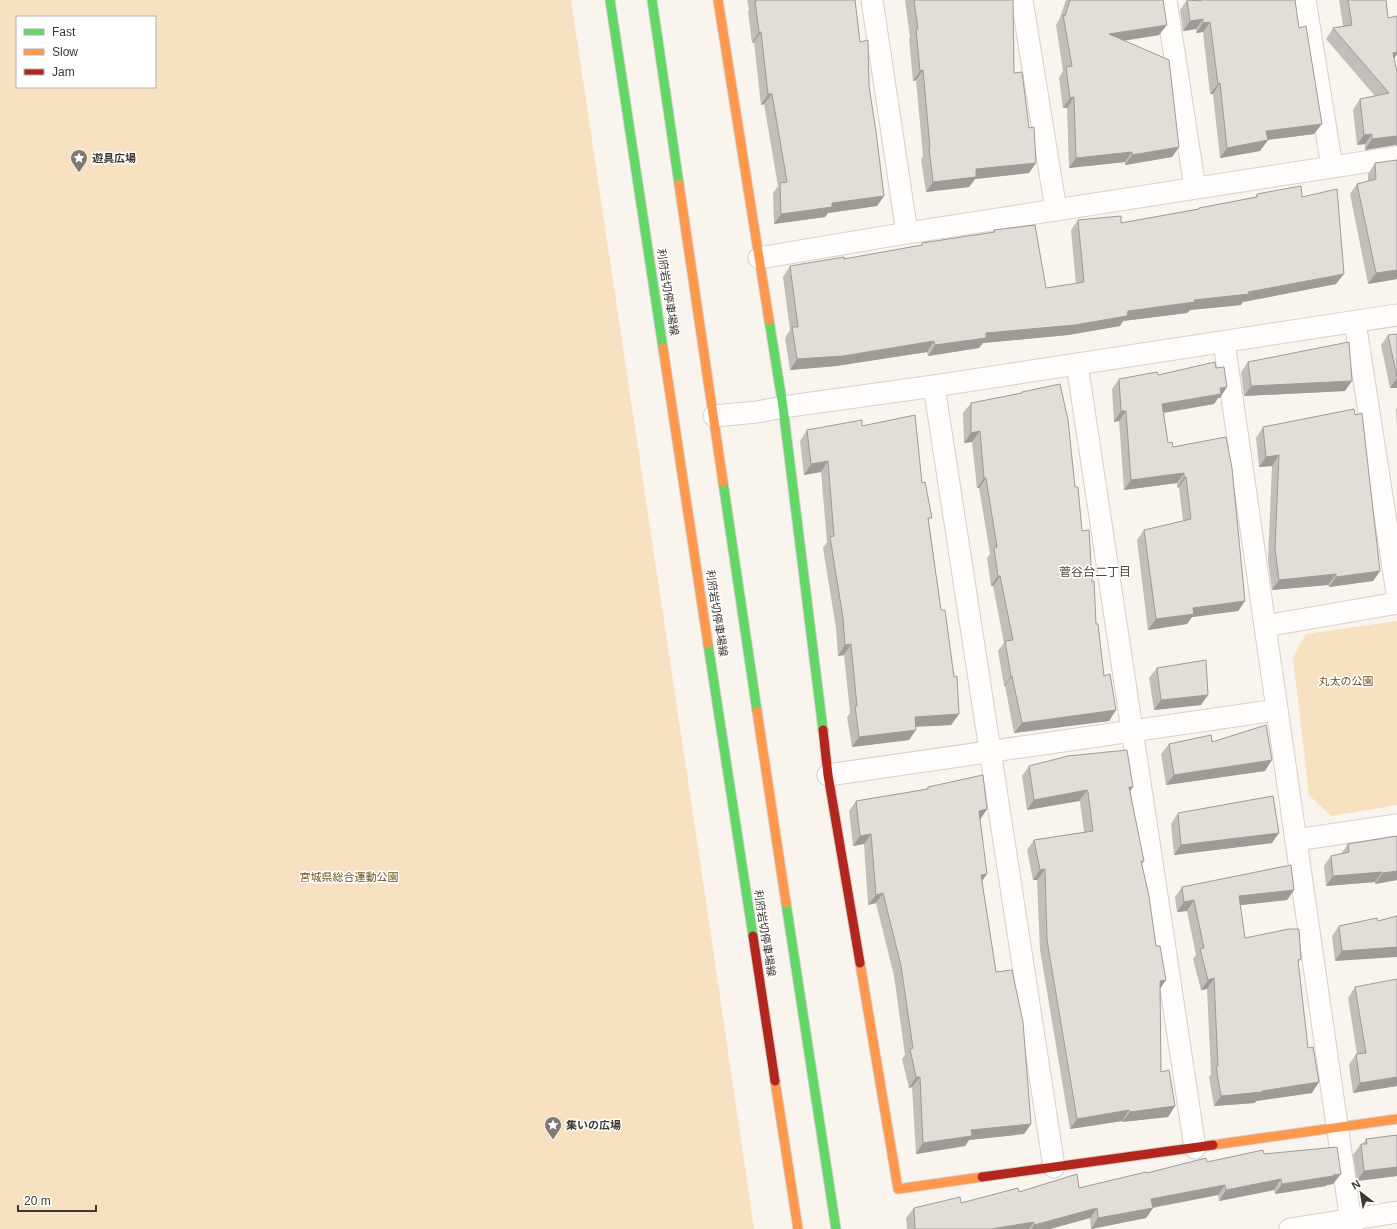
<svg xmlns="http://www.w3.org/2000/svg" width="1397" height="1229" viewBox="0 0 1397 1229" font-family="Helvetica,'Noto Sans JP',sans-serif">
<rect width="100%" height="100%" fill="#f9f4ed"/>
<!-- green -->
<g fill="#f7e1c0" fill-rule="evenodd">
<path d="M0 0H571L706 901 754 1229H0ZM17 17H155V87H17Z"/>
<path d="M1397 621V805L1331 816 1309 795 1293 657 1306 634Z"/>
</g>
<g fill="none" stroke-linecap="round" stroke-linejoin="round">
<defs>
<g id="street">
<path d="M872 0 907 233"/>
<path d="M1022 0 1056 210"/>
<path d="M1166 0 1195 188"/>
<path d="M1305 0 1332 167"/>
<path d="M759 258 907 233 1397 157"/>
<path d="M1355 322 1397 593"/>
<path d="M1224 342 1352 1229"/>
<path d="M1077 364 1195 1148"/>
<path d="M934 386 1054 1167"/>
<path d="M714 416 757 412 783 407 934 386 1397 315"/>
<path d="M1265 626 1397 603"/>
<path d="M828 775 1277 710"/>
<path d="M1296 840 1397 825"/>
<path d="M1290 1229 1397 1212"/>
</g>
<g id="fast">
<path d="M610 0 663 348"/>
<path d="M652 0 679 184"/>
<path d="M769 320 783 407 823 730"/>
<path d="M723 482 757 711"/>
<path d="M708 644 753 936"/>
<path d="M786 903 836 1229"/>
</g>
<g id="slow">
<path d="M718 0 769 320"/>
<path d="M679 184 723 482"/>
<path d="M663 348 708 644"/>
<path d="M757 711 786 903"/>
<path d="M860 963 898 1189 982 1177"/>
<path d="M775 1081 798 1229"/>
<path d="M1213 1145 1397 1119"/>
</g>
<g id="jam">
<path d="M823 730 828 775 860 963"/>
<path d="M753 936 775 1081"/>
<path d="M982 1177 1213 1145"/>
</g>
</defs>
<!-- street casing -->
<use href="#street" stroke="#d6d1cb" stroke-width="23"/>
<!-- fast casing -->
<use href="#fast" stroke="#d6d1cb" stroke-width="11"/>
<!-- slow casing -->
<use href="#slow" stroke="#d6d1cb" stroke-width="11"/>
<!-- jam casing -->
<use href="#jam" stroke="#d6d1cb" stroke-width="11"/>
<!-- street -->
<use href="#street" stroke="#fefdfc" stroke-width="21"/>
<!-- fast -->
<use href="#fast" stroke="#63d668" stroke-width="9"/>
<!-- slow -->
<use href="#slow" stroke="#ff974d" stroke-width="9"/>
<!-- jam -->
<use href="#jam" stroke="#b3261e" stroke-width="9"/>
</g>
<!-- wall -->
<g fill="#c2beb9">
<path d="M747 0H855L860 42 869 86 884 196 877 206 828 213 825 217 774 224 773 193 778 186 764 104 761 105 754 42 752 43 748 12 749 10Z"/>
<path d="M905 0H1013L1014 73 1029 173 975 179 969 187 926 192 921 159 923 156 916 80 913 81 909 39 910 38Z"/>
<path d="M1066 0H1163L1159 35 1124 41 1179 147 1172 157 1125 165V162L1069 168 1067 108H1063L1059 78 1063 71 1056 25 1059 20Z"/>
<path d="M1187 0H1295L1314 134 1268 140 1260 151 1220 158 1213 94H1210L1203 32 1196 33V29L1183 31 1180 10Z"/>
<path d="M1339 0H1386L1388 18 1397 16V54L1394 58 1395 145 1365 150V144L1357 145 1353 110 1360 99 1375 96 1326 39 1333 28 1343 26Z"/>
<path d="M1375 163 1397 279 1368 284 1350 194 1357 184 1368 181V174Z"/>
<path d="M1257 194 1302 197 1336 284 1243 302 1241 305 1190 310 1187 313 1123 321 1120 326 1068 335 983 343 979 348 928 356 927 352 836 366 790 370 785 338 790 330 783 277 790 266 844 259 921 245 922 243 993 232 994 230 1046 288 1076 284 1071 230 1078 220 1121 223 1198 209 1199 208 1255 197Z"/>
<path d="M1397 334V388H1390L1381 345 1388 335Z"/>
<path d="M1248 362 1345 391 1244 396 1241 372Z"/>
<path d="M1158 375 1220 398H1218L1214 404 1164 413 1168 443 1173 447 1245 601 1238 611 1192 617 1187 624 1148 630 1137 540 1144 530 1183 521 1179 487 1177 488V483L1124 490 1119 421 1114 422 1112 389 1119 379Z"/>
<path d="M1022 392 1075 487 1082 531 1092 582 1096 624 1104 676 1109 721 1014 733 1005 686H1004L998 651 1004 643 993 586H991L987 558 990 554 979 488H977L972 442 964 443 963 413 971 403 1021 393Z"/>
<path d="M1397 408V427L1396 409Z"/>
<path d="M1355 415 1380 571 1373 581 1329 587 1328 585 1272 590 1268 560 1272 466 1259 467 1256 438 1263 427Z"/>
<path d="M862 426 922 483 929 522 941 610 959 714 951 725 916 727 909 740 852 747 847 717 850 713 844 655 838 656 836 628 823 548 827 542 821 472 804 475 800 441 807 430Z"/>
<path d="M1157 668 1201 705 1154 710 1149 678Z"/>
<path d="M1212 742 1265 771 1166 785 1161 754 1169 744Z"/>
<path d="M1029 766 1133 787 1129 791 1144 861 1142 864 1156 946 1166 980 1160 989 1161 1072 1175 1106 1168 1117 1122 1122V1121L1070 1129 1040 950 1037 880H1033L1027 850 1034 840 1084 832 1080 802 1079 801 1027 810 1022 776Z"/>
<path d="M928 787 987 809 980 819 982 881 996 972 1031 1124 1024 1134 969 1140 965 1146 916 1154 912 1087 909 1088 902 1059 905 1055 894 976 876 903 868 905 864 844 853 846 849 811 856 801 926 789Z"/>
<path d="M1178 813 1272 843 1174 855 1171 824Z"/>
<path d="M1348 844 1397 880 1375 884V882L1326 886 1324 866 1331 856 1341 854Z"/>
<path d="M1182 887 1294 890 1287 900 1240 905 1245 938 1301 959 1298 963 1312 1093 1256 1101 1255 1103 1214 1106 1209 1077 1211 1074 1207 989 1201 990 1193 959 1196 955 1187 911 1177 912 1175 897Z"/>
<path d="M1377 918 1335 961 1332 936 1339 926Z"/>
<path d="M1355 987 1397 1086 1353 1093 1349 1065 1356 1054H1357L1348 998Z"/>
<path d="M1397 1135V1176L1357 1181 1353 1155 1361 1144H1363L1366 1139Z"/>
<path d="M1264 1154 1333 1184 1327 1185 1326 1186 1275 1194 1274 1190 1219 1201 1218 1195 1153 1208 1146 1218 1091 1229 1090 1218 1050 1229H907L906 1218 914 1208 961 1203 1019 1192 1079 1188 1147 1173 1207 1162Z"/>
</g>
<!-- shaded-wall -->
<g fill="#9e9b96">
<path d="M1203 19 1196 29 1183 31 1190 21Z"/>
<path d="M1210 22 1203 32 1196 33 1203 23Z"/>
<path d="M1167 25 1159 35 1101 44 1109 34Z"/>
<path d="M759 32H761L754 42 752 43Z"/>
<path d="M1397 52V54L1392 62 1393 53Z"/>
<path d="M923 70 916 80 913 81 920 71Z"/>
<path d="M1220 83 1213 94H1210L1218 84Z"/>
<path d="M768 94H772L764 104 761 105Z"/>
<path d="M1074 97 1067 108H1063L1070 98Z"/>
<path d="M1322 124 1314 134 1259 141 1266 131Z"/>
<path d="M1372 134 1365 144 1357 145 1364 135Z"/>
<path d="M1397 136V146L1395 145 1365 150 1372 139Z"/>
<path d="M1268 140 1260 151 1220 158 1227 148Z"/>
<path d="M1179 147 1172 157 1125 165 1132 155Z"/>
<path d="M1132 152 1125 162 1069 168 1076 158Z"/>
<path d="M1036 163 1029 173 975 179 969 187 926 192 933 182 976 169Z"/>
<path d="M884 196 877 206 828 213 825 217 774 224 781 214 832 203Z"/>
<path d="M1397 270V279L1368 284 1376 273Z"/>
<path d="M1344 274 1336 284 1243 302 1241 305 1190 310 1187 313 1123 321 1120 326 1068 335 983 343 979 348 928 356 935 345 986 333 1128 311 1194 300 1248 292Z"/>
<path d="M934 341 927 352 836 366 790 370 797 359Z"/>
<path d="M1397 378V388H1390Z"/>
<path d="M1352 381 1345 391 1244 396 1251 386Z"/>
<path d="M1227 387 1220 398H1218L1214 404 1155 414 1162 404 1220 388Z"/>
<path d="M1121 411H1126L1119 421 1114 422Z"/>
<path d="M980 431 972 442 964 443 971 433Z"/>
<path d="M1279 455 1272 466 1259 467 1266 457Z"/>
<path d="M828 461 821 472 804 475 811 464Z"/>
<path d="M1184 473 1177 483 1124 490 1131 480Z"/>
<path d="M1184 477H1186L1179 487 1177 488Z"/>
<path d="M984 478H986L979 488H977Z"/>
<path d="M1380 571 1373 581 1329 587 1336 577Z"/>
<path d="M1336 574 1328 585 1272 590 1279 580Z"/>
<path d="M998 576H1000L993 586H991Z"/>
<path d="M1245 601 1238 611 1192 617 1187 624 1148 630 1156 619 1193 608Z"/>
<path d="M851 644 844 655 838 656 845 645Z"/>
<path d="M1011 676H1012L1005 686H1004Z"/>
<path d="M1208 695 1201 705 1154 710 1161 700Z"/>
<path d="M1116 710 1109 721 1014 733 1022 723Z"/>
<path d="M959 714 951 725 908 727 915 717Z"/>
<path d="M916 730 909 740 852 747 859 737Z"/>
<path d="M1272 760 1265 771 1166 785 1174 775Z"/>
<path d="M1129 787H1133L1126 797Z"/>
<path d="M1087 790 1079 801 1027 810 1034 800Z"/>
<path d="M987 809 980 820 979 811Z"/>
<path d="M1279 833 1272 843 1174 855 1181 845Z"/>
<path d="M871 834 864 844 853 846 860 836Z"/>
<path d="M1045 869 1037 880H1033L1040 870Z"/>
<path d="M1397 871V880L1375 884 1383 873Z"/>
<path d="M1382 872 1375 882 1326 886 1333 876Z"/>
<path d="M987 874 980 884 981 875Z"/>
<path d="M1294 890 1287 900 1232 906 1239 896Z"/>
<path d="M883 893 876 903 868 905 876 895Z"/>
<path d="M1194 900 1187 911 1177 912 1184 902Z"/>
<path d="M1397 947V957L1335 961 1342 951Z"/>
<path d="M1214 978 1207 989 1201 990 1208 980Z"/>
<path d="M1166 980 1159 990 1160 981Z"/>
<path d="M916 1077H920L912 1087 909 1088Z"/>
<path d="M1397 1077V1086L1353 1093 1360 1083Z"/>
<path d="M1319 1082 1312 1093 1256 1101 1255 1103 1214 1106 1221 1096 1262 1091Z"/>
<path d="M1175 1106 1168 1117 1122 1122 1130 1112Z"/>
<path d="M1129 1110 1122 1121 1070 1129 1077 1119Z"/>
<path d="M1031 1124 1024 1134 969 1140 965 1146 916 1154 923 1143 971 1130Z"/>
<path d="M1397 1167V1176L1357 1181 1364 1171Z"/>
<path d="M1341 1174 1333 1184 1327 1185 1326 1186 1275 1194 1282 1184Z"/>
<path d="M1281 1179 1274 1190 1219 1201 1226 1190Z"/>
<path d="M1225 1185 1218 1195 1144 1209 1151 1199Z"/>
<path d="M1097 1208 1090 1218 1050 1229H1031L1034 1225Z"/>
<path d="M1153 1208 1146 1218 1091 1229 1098 1218Z"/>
<path d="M1034 1222 1029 1229H991Z"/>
</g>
<!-- building -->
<g fill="#e2ddd7" stroke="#9e9b96">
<path d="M756 0H855L860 42 868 40 869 86 876 132 884 196 832 203V207L781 214 780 183 787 182 772 94H768L761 32H759L755 1H757Z"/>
<path d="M914 0H1013L1014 73 1022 72 1029 128 1034 127 1036 163 976 169V177L933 182 929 148H930L923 70 920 71 916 29H918Z"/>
<path d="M1070 0H1163L1167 25 1109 34 1169 60 1179 147 1132 155V152L1076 158 1074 97 1070 98 1066 67 1072 66 1063 15 1065 16Z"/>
<path d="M1187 0 1201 1V0H1295L1299 28 1306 26 1322 124 1266 131 1268 140 1227 148 1220 83 1218 84 1210 22 1203 23V19L1190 21Z"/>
<path d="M1348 0H1386L1388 18 1397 16V52L1393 53 1397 72V136L1372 139V134L1364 135 1360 99 1389 93 1333 28 1352 25Z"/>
<path d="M1397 160V270L1376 273 1357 184 1376 179 1375 163Z"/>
<path d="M1301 186 1302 197 1337 189 1344 274 1248 292 1249 294 1194 300 1195 302 1128 311 1127 316 1075 325 986 333V338L935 345 934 341 843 356 797 359 792 327H798L790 266 844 257V259L922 245V243L995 232 994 230 1035 225 1046 288 1084 282 1078 220 1121 216V223L1199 209V208L1257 197V194Z"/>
<path d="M1397 334V377L1388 335Z"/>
<path d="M1349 342 1352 381 1251 386 1248 362Z"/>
<path d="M1215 362 1216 368 1224 367 1227 387 1220 388 1221 394 1162 404 1168 443 1172 442 1173 447 1226 437 1232 468 1245 601 1193 608 1194 614 1156 619 1144 530 1191 519 1186 477H1184V473L1131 480 1126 411H1121L1119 379 1157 372 1158 375Z"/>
<path d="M1060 384 1068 420 1075 487H1078L1082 531 1089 530 1092 582 1094 581 1096 624H1098L1104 676 1110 674 1116 710 1022 723 1012 676H1011L1005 641 1013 640 1000 576H998L994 548 997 547 986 478H984L980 431 971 433V403L1022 393V392Z"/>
<path d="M1354 409 1355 415 1362 413 1380 571 1336 577V574L1279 580 1275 549 1279 455 1266 457 1263 427Z"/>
<path d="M915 415 922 483 925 482 932 518H928L941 610H945L954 677 957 676 959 714 915 717 916 730 859 737 855 706H857L851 644 845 645 843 618 830 537 834 536 828 461 811 464 807 430 862 420V426Z"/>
<path d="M1206 660 1208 695 1161 700 1157 668Z"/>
<path d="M1266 725 1272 760 1174 775 1169 744 1211 735 1212 742Z"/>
<path d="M1127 750 1133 787H1129L1144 861H1141L1149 896 1156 946H1160L1166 980 1160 981 1161 1072 1169 1070 1175 1106 1130 1112 1129 1110 1077 1119 1047 940 1045 869 1040 870 1034 840 1093 831 1088 792 1087 790 1034 800 1029 766 1068 756Z"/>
<path d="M983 775 987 809 979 811 987 874 981 875 996 972 1012 970 1023 1022 1031 1124 971 1130 972 1136 923 1143 920 1077H916L910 1049 913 1048 901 966 883 893 876 895 871 834 860 836 856 801 928 789V787Z"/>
<path d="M1273 796 1279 833 1181 845 1178 813Z"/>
<path d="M1397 836V871L1383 873 1382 872 1333 876 1331 856 1349 852 1348 844Z"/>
<path d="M1291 865 1294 890 1239 896 1245 938 1289 929H1299L1301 959 1298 960 1308 1048 1313 1047 1319 1082 1262 1091V1092L1221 1096 1216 1067 1218 1066 1214 978 1208 980 1200 949 1204 948 1194 900 1184 902 1182 887Z"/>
<path d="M1397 916V947L1342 951 1339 926 1377 918 1378 921Z"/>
<path d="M1397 979V1077L1360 1083 1356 1054 1366 1053 1355 987Z"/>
<path d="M1397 1135V1167L1364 1171 1361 1144H1367L1366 1139Z"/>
<path d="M1337 1147 1341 1174 1333 1175V1176L1282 1184 1281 1179 1226 1190 1225 1185 1151 1199 1153 1208 1098 1218 1097 1208 1034 1225V1222L991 1229H915L914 1208 960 1197 961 1203 1018 1188 1019 1192 1077 1174 1079 1188 1146 1172 1147 1173 1206 1158 1207 1162 1263 1150 1264 1154Z"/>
</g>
<!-- icons -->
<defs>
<symbol id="sight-pin" viewBox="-11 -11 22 30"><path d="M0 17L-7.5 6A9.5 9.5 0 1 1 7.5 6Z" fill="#7e7a73" stroke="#fff"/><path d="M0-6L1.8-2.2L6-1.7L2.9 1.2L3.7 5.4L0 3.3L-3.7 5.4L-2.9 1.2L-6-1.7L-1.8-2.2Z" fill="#fff"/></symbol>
</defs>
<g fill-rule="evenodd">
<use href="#sight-pin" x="69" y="148" width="20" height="27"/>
<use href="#sight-pin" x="543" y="1115" width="20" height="27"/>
</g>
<g text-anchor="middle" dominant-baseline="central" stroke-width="3" stroke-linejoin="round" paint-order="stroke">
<!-- poi labels -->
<g font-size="11" font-weight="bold" fill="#3c3832" stroke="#fff" text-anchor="start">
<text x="92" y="158">遊具広場</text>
<text x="566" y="1125">集いの広場</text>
</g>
<!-- street labels -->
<g font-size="11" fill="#3c3832" stroke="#fff">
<text transform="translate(668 292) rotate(81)">利府岩切停車場線</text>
<text transform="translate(717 613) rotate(81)">利府岩切停車場線</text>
<text transform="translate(765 933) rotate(81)">利府岩切停車場線</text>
</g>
<!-- park labels -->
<g font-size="11" fill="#6e501c" stroke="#fff">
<text x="1346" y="681">丸太の公園</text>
<text x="349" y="877">宮城県総合運動公園</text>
</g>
<!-- neighbourhood labels -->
<g font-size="12" fill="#4f4639" stroke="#fff">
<text x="1095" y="572">菅谷台二丁目</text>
</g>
</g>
<!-- legend -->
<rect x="16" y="16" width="140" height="72" fill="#ffffff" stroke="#b1afad"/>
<rect x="24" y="29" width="20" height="6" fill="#63d668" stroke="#b1afad"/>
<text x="52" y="36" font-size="12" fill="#3c3832">Fast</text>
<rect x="24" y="49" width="20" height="6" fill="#ff974d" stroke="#b1afad"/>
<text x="52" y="56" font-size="12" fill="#3c3832">Slow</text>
<rect x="24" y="69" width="20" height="6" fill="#b3261e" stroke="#b1afad"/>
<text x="52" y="76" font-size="12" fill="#3c3832">Jam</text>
<!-- north arrow -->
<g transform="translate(1361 1193) rotate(329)" stroke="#ffffff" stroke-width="3" paint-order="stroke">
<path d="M0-3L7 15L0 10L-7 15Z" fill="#3c3832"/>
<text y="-6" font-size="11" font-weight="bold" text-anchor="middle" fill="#3c3832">N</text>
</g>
<!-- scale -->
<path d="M18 1205v6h78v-6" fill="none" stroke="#3c3832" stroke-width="2"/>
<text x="24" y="1205" font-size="12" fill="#3c3832" stroke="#ffffff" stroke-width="3" paint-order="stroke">20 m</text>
</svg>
